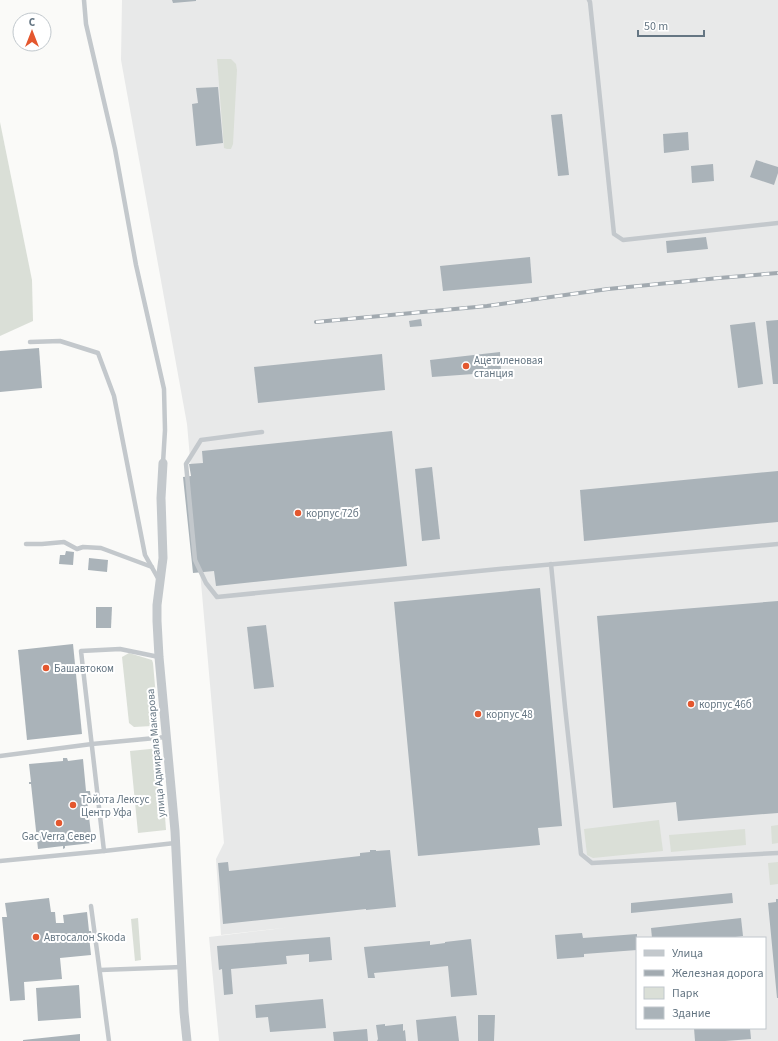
<svg xmlns="http://www.w3.org/2000/svg" width="778" height="1041" viewBox="0 0 778 1041" font-family="'Source Sans 3',sans-serif">
<rect width="100%" height="100%" fill="#fafaf8"/>
<!-- built -->
<path fill="#e8e9e9" fill-rule="evenodd" d="M122 0H778V1041H219L209 937 292 927 221 935 216 859 224 843 187 424 121 60ZM637 938H765V1028H637Z"/>
<!-- green -->
<g fill="#dadfd7">
<path d="M217 59H231L236 64 237 70 233 144 231 149H227L224 148Z"/>
<path d="M0 122 32 280 33 321 0 336Z"/>
<path d="M129 653 152 660 153 663 158 720 152 726 134 727 129 723 122 657Z"/>
<path d="M160 748 166 830 138 833 130 751Z"/>
<path d="M659 820 663 851 593 858 587 855 584 829Z"/>
<path d="M778 825V843L772 844 771 826Z"/>
<path d="M745 829 746 845 671 852 669 835Z"/>
<path d="M778 862V884L770 885 768 863Z"/>
<path d="M138 918 141 960 135 961 131 919Z"/>
</g>
<!-- building -->
<g fill="#aab3b9">
<path d="M172 0H196V1L173 3Z"/>
<path d="M218 87 223 143 196 146 192 104 198 103 196 88Z"/>
<path d="M562 114 569 175 558 176 551 115Z"/>
<path d="M688 132 689 150 664 153 663 134Z"/>
<path d="M756 160 778 167V173L774 185 750 177Z"/>
<path d="M713 164 714 181 692 183 691 166Z"/>
<path d="M706 237 708 249 667 253 666 241Z"/>
<path d="M530 257 532 283 443 291 440 266Z"/>
<path d="M421 319 422 326 410 327 409 321Z"/>
<path d="M778 320V384H773L766 321Z"/>
<path d="M755 322 763 384 738 388 730 325Z"/>
<path d="M39 348 42 388 0 392V351Z"/>
<path d="M500 352 501 372 432 377 430 360Z"/>
<path d="M382 354 385 390 258 403 254 367Z"/>
<path d="M392 431 407 566 216 586 214 571 193 573 183 477 191 476 189 464 203 463 202 451Z"/>
<path d="M432 467 440 539 422 541 415 469Z"/>
<path d="M778 471V522L584 541 580 490Z"/>
<path d="M66 551 74 552 73 565 59 564 60 555H65Z"/>
<path d="M89 558 108 560 107 572 88 570Z"/>
<path d="M540 588 562 826 538 828 540 845 418 856 394 602Z"/>
<path d="M778 601V813L678 821 676 802 613 808 597 616Z"/>
<path d="M96 607H112L111 628H96Z"/>
<path d="M266 625 274 687 254 689 247 627Z"/>
<path d="M73 644 82 734 27 740 18 650Z"/>
<path d="M63 758H67L68 761 83 759 86 791H90L91 799H87L92 843 65 846V848L63 849V846L38 849 31 784H29V782H31L29 764 63 761Z"/>
<path d="M370 850H376V851L390 850 396 907 366 910V909L223 924 218 863 228 862 229 871 360 856V853L370 852Z"/>
<path d="M732 893 733 903 631 913V903Z"/>
<path d="M49 898 51 912H55L56 923H64L63 915 87 912 89 931H91L92 936H89L91 955 60 958 62 979 24 982 25 1000 10 1001 2 917H7L5 903Z"/>
<path d="M776 899H778V998H777L768 903 776 902Z"/>
<path d="M741 918 743 936 728 938H652L651 928Z"/>
<path d="M582 933 583 938 637 934V950L584 954V957L557 959 555 935Z"/>
<path d="M330 937 332 960 309 962V954L286 956 287 964 231 969 233 994 224 995 222 969 219 970 217 946Z"/>
<path d="M471 939 477 995 451 997 448 966 374 973 375 978H368L364 947 430 941V945L445 943V942Z"/>
<path d="M79 985 81 1018 38 1021 36 988Z"/>
<path d="M323 999 326 1028 270 1032 268 1017 256 1018 255 1005Z"/>
<path d="M478 1015H495L494 1041H478Z"/>
<path d="M456 1016 459 1041H418L416 1020Z"/>
<path d="M385 1024V1026L403 1024V1031L405 1030 406 1041H377L378 1039 376 1025Z"/>
<path d="M694 1028H750L751 1039 725 1041H695Z"/>
<path d="M367 1029 368 1041H334L333 1032Z"/>
<path d="M80 1034V1041H23V1040Z"/>
</g>
<g fill="none" stroke-linecap="round" stroke-linejoin="round">
<!-- service -->
<g stroke="#c3c8cc" stroke-width="4.5">
<path d="M84 0 86 24 115 149 136 265 164 389 165 430 163 463"/>
<path d="M589 0 590 2 614 234 623 240 778 223"/>
<path d="M30 342 60 341 98 353 114 396 145 555 159 580"/>
<path d="M262 432 201 440 186 464 195 560 206 583 217 597 499 569 778 544"/>
<path d="M26 544H42L64 542 77 549 83 547 101 548 152 567"/>
<path d="M551 564 565 707 581 854 592 863 778 853"/>
<path d="M0 756 92 744 166 737"/>
<path d="M104 851 81 651 120 649 159 657"/>
<path d="M0 861 104 851 175 843"/>
<path d="M91 906 109 1041"/>
<path d="M100 970 182 967"/>
</g>
<!-- minor -->
<path stroke="#c3c8cc" stroke-width="9" d="M163 463 161 498 163 558 157 605V621L159 657 175 831 184 1012 187 1041"/>
<defs>
<path id="rail" d="M316 322 487 306 608 289 719 278 778 273"/>
</defs>
<!-- rail casing -->
<use href="#rail" stroke="#a2aab0" stroke-width="4"/>
<!-- rail -->
<use href="#rail" stroke="#fff" stroke-width="2.5" stroke-dasharray="8" stroke-linecap="butt"/>
</g>
<!-- markers -->
<g fill="#e4572e" stroke="#fff" stroke-width="1.5">
<circle cx="466" cy="366" r="4"/>
<circle cx="298" cy="513" r="4"/>
<circle cx="46" cy="668" r="4"/>
<circle cx="691" cy="704" r="4"/>
<circle cx="478" cy="714" r="4"/>
<circle cx="73" cy="805" r="4"/>
<circle cx="59" cy="823" r="4"/>
<circle cx="36" cy="937" r="4"/>
</g>
<g text-anchor="middle" dominant-baseline="central" stroke-width="4" stroke-linejoin="round" paint-order="stroke">
<!-- poi labels -->
<g font-size="11" fill="#657683" stroke="#fff" text-anchor="start">
<text x="474" y="360">Ацетиленовая<tspan x="474" dy="13">станция</tspan></text>
<text x="306" y="513">корпус 72б</text>
<text x="54" y="668">Башавтоком</text>
<text x="699" y="704">корпус 46б</text>
<text x="486" y="714">корпус 48</text>
<text x="81" y="799">Тойота Лексус<tspan x="81" dy="13">Центр Уфа</tspan></text>
<text x="59" y="836" text-anchor="middle">Gac Verra Север</text>
<text x="44" y="937">Автосалон Skoda</text>
</g>
<!-- street labels -->
<g font-size="11" fill="#657683" stroke="#fff">
<text transform="translate(156 753) rotate(-95)">улица Адмирала Макарова</text>
</g>
</g>
<!-- legend -->
<rect x="636" y="937" width="130" height="92" fill="#ffffff" stroke="#c1c8cd"/>
<rect x="644" y="950" width="20" height="6" fill="#c3c8cc" stroke="#c1c8cd"/>
<text x="672" y="957" font-size="12" fill="#657683">Улица</text>
<rect x="644" y="970" width="20" height="6" fill="#a2aab0" stroke="#c1c8cd"/>
<text x="672" y="977" font-size="12" fill="#657683">Железная дорога</text>
<rect x="644" y="987" width="20" height="12" fill="#dadfd7" stroke="#c1c8cd"/>
<text x="672" y="997" font-size="12" fill="#657683">Парк</text>
<rect x="644" y="1007" width="20" height="12" fill="#aab3b9" stroke="#c1c8cd"/>
<text x="672" y="1017" font-size="12" fill="#657683">Здание</text>
<!-- north arrow -->
<g transform="translate(32 32)"><circle r="19" fill="#ffffff" stroke="#c1c8cd"/>
<path d="M0-3L7 15L0 10L-7 15Z" fill="#e4572e"/>
<text y="-6" font-size="11" font-weight="bold" text-anchor="middle" fill="#657683">С</text>
</g>
<!-- scale -->
<path d="M638 30v6h66v-6" fill="none" stroke="#657683" stroke-width="2"/>
<text x="644" y="30" font-size="12" fill="#657683" stroke="#ffffff" stroke-width="3" paint-order="stroke">50 m</text>
</svg>
